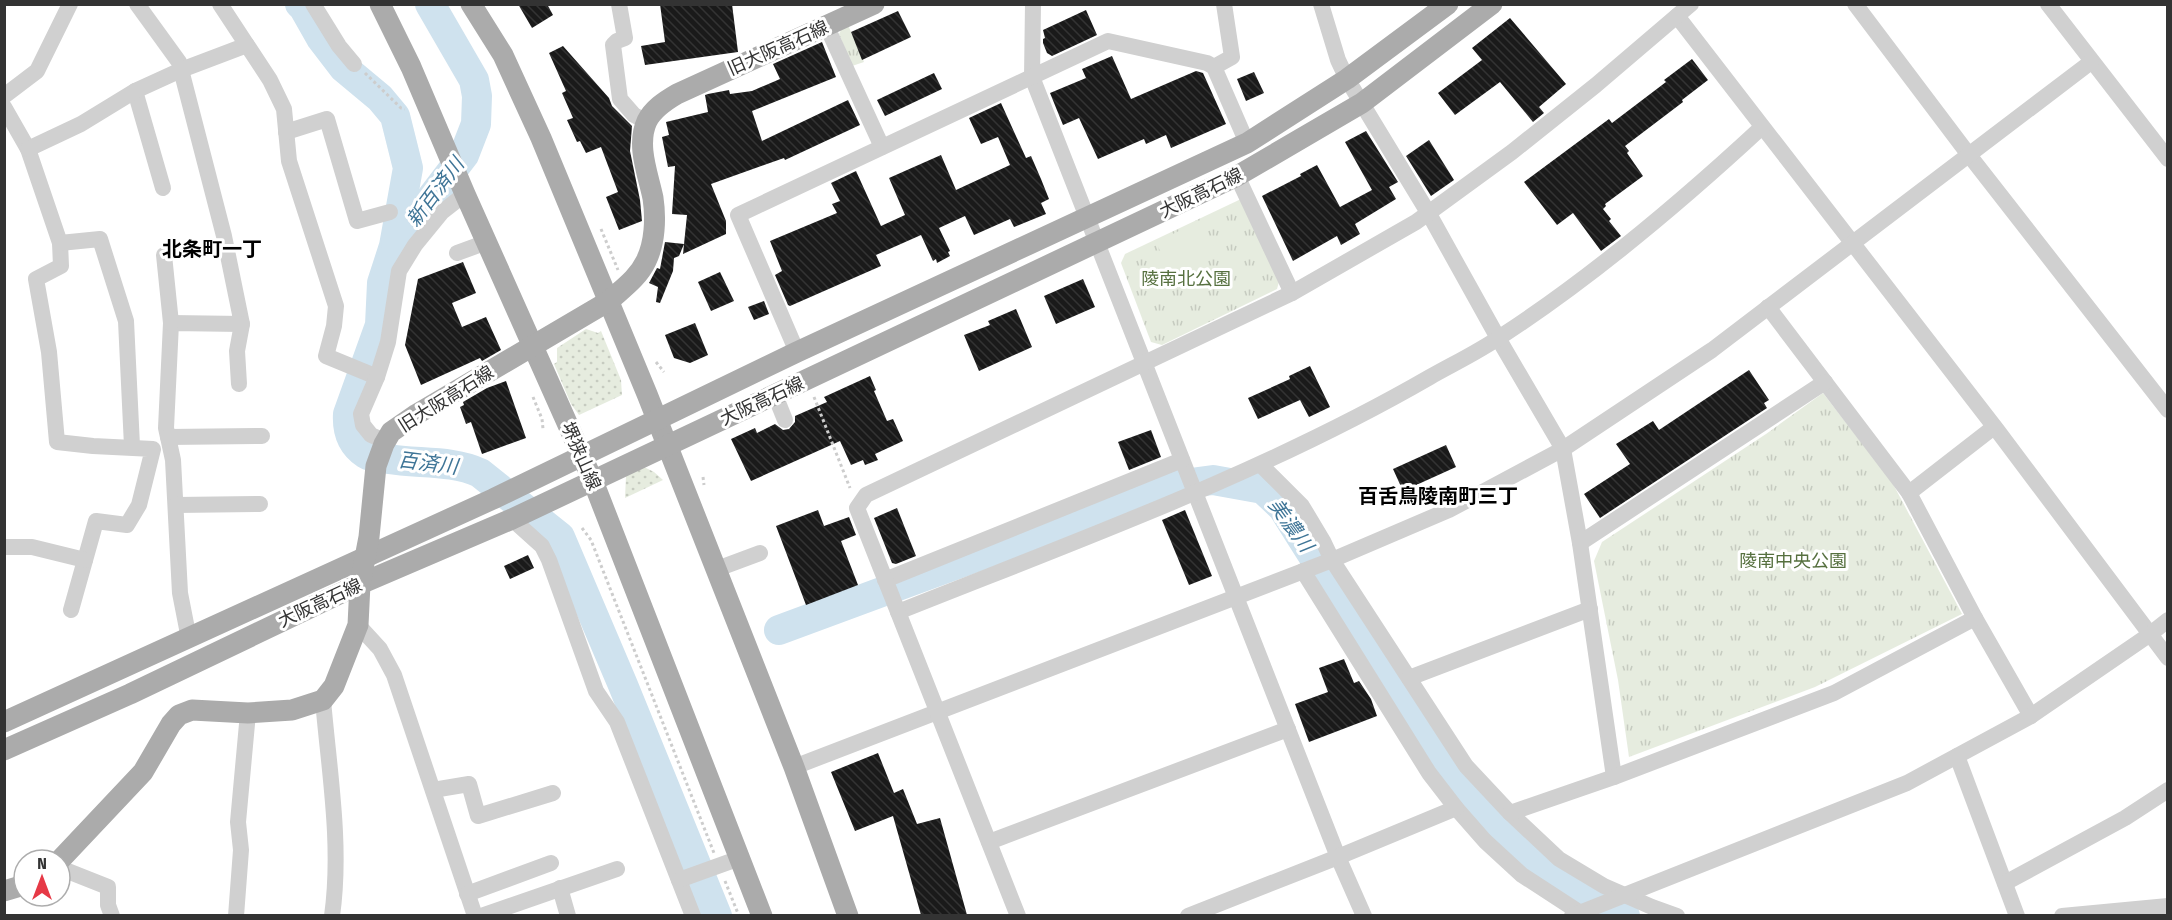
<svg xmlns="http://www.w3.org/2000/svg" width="2172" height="920" viewBox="0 0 2172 920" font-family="'Fira Sans Condensed','Noto Sans JP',sans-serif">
<defs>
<pattern id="grass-dots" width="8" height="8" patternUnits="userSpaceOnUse" patternTransform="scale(1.5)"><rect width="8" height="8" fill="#e6ecdf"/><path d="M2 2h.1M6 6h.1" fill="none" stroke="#c6cbc0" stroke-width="1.8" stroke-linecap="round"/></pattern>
<pattern id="park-tufts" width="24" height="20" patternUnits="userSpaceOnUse" patternTransform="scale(1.5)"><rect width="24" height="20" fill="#e6ecdf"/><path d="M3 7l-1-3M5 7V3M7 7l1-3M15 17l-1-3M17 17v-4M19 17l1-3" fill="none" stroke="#c6cbc0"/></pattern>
<pattern id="building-back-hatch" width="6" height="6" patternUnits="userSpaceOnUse" patternTransform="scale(1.5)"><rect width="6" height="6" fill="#1a1a1a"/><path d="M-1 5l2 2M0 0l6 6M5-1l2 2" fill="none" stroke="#333"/></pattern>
</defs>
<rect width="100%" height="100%" fill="#fff"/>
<!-- grass -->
<g fill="url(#grass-dots)">
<path d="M586 329 598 333 601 331 621 380 622 395 579 415 571 404 554 364 557 362V348Z"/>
<path d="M644 467 654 472 663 480 625 498 626 476Z"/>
</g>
<!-- park -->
<g fill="url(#park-tufts)">
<path d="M848 25 864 62 852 66 839 34 842 28Z"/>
<path d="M1241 199 1279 282 1277 289 1162 345 1151 342 1121 263 1125 254Z"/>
<path d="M1823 393 1892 482 1962 614 1815 687 1629 757 1618 680 1594 561 1602 542 1766 434Z"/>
</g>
<!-- pitch -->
<path fill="#e6ecdf" d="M1202 220 1218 256 1172 277 1156 242Z"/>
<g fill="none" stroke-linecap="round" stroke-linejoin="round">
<!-- river -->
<g stroke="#cfe2ee" stroke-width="30">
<path d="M300 4 304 8 321 38 344 68 380 98 395 116 408 168 394 246 382 283 380 325 348 414C347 430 351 444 366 454 372 458 381 458 388 459 419 464 452 460 480 473L560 537 623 685 717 916"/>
<path d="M396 244 464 155 476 124 477 96 474 80 430 4"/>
<path d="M779 630 1168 486 1213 480 1263 489 1283 508C1314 558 1346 607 1378 657 1423 730 1469 806 1536 861 1563 883 1594 899 1625 916"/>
</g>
</g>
<!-- building -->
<g fill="url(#building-back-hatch)">
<path d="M518 4H547L553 15 532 28Z"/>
<path d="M660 4H732L738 52 645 65 641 46 665 42Z"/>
<path d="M1086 10 1097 35 1052 56 1047 53 1043 43V39L1045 38 1043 30Z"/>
<path d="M898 11 911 37 862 60 851 32Z"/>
<path d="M1510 18 1566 84 1539 107 1544 113 1533 122 1500 82 1455 115 1438 93 1482 60 1472 48Z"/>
<path d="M822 42 836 77 752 111 762 141 848 100 860 125 785 160 784 158 711 184 726 221V234L683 254 684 244 679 256 674 258 673 271 660 303 656 302 658 287 649 283 657 268 660 269 665 242 684 244 687 215 672 214 675 166 668 167 662 137 669 135 666 122 708 112 705 95 708 94 729 90 730 94 752 91 780 79 773 64Z"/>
<path d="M563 46 609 98 612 106 632 126 630 151 640 200 642 221 619 230 606 197 618 192 601 147 586 153 580 141 577 142 567 120 573 118 562 93 566 91 549 53Z"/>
<path d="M1112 56 1131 99 1196 71 1203 73 1226 124 1171 148 1166 135 1146 144 1144 139 1098 159 1079 118 1063 125 1050 93 1086 78 1082 69Z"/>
<path d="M1692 59 1708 80 1682 100 1683 102 1625 146 1629 151 1627 153 1643 176 1605 204 1606 206 1603 209 1611 219 1609 221 1621 236 1601 251 1573 213 1557 225 1524 182 1609 119 1612 123 1666 82 1664 80Z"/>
<path d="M1254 72 1264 93 1246 101 1237 79Z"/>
<path d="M934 73 942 89 885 116 877 100Z"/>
<path d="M1001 103 1026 158 1031 156 1041 179 1049 199 1041 203 1046 214 1014 227 1010 219 974 235 965 216 939 228 950 251 948 252 950 256 937 263 936 259 933 261 921 235 876 255 881 266 790 306 788 305 775 275 782 271 770 241 837 213 832 204 840 201 831 183 856 171 881 226 905 215 889 178 941 155 956 190 1010 165 998 137 981 144 969 118Z"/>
<path d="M1366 131 1398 182 1389 187 1396 199 1355 224 1360 234 1341 245 1337 236 1293 261 1262 196 1301 176 1300 174 1317 165 1340 207 1372 190 1345 142Z"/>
<path d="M1429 140 1454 180 1431 196 1406 156Z"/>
<path d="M463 262 476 293 452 303 462 327 486 317 501 350 482 361 480 358 421 385 405 345 418 279Z"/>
<path d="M720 272 734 301 711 311 698 282Z"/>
<path d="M1083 279 1095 307 1056 324 1044 296Z"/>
<path d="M764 301 769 314 754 320 748 307Z"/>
<path d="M1016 309 1032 347 979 371 964 335 990 325 988 321Z"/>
<path d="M695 323 708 355 690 363 674 358 665 335Z"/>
<path d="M1310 366 1330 407 1309 417 1300 400 1258 419 1248 398 1290 379 1289 376Z"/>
<path d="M1749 370 1769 400 1764 403 1767 408 1600 518 1584 494 1630 464 1616 444 1653 421 1659 430Z"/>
<path d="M870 376 876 390 874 391 887 421 893 419 903 441 875 454 878 460 865 465 863 460 851 465 840 441 751 481 731 439 755 428 757 433 775 424 783 430 789 429 795 422V416L827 402 824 397Z"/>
<path d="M506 381 526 438 482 454 471 422 466 424 460 407 464 405 463 402 487 388Z"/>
<path d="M1151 430 1161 457 1129 470 1118 442Z"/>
<path d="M1446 445 1456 467 1403 491 1393 469Z"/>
<path d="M897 508 916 556 896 564 892 563 874 518Z"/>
<path d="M818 510 824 526 849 517 856 535 841 541 858 585 806 605 776 526Z"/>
<path d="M1185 510 1212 576 1189 585 1162 520Z"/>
<path d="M528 555 534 568 510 579 504 566Z"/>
<path d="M1344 659 1354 683 1359 681 1371 699 1377 716 1309 742 1295 704 1328 692 1319 668Z"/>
<path d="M878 753 894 793 903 789 917 824 940 818 967 915H921L893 816 855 831 831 772Z"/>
</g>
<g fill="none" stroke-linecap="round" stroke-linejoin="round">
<!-- path -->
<g stroke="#cdcdcd" stroke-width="3" stroke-dasharray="3 3" stroke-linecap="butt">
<path d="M365 73 401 108 405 109"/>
<path d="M601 229 618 270"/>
<path d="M656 362 664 372"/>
<path d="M533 397 542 419 543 429"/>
<path d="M814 397 850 488"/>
<path d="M703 477 704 485"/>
<path d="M582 528 591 540 714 853"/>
<path d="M725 881 739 916"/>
</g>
<!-- minor -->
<g stroke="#d0d0d0" stroke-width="16">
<path d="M137 4 179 62 224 236 242 324 171 323 166 428 173 460 180 593 189 639"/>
<path d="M220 4 270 80 284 109 289 161 336 306 334 326 326 356 377 377"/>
<path d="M313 4 339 46 354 64"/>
<path d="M619 4 625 38 617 41 613 45 620 99 634 115 647 122"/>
<path d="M1033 4 1032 77 1338 857 1364 916"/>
<path d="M1321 4 1338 60 1347 79 1429 214 1498 338 1563 449 1580 543 1614 777"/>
<path d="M1855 4 1969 155 2168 410"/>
<path d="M2048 4 2168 159"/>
<path d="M1677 16 1997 430 2168 658"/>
<path d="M827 27 882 147"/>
<path d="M1214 67 1232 57 1224 4"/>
<path d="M135 91 163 188"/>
<path d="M4 96 37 71 70 4"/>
<path d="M4 107 28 149 60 243 61 266 36 279 49 352 57 442 93 446 153 449 139 505 127 525 96 521 71 610"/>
<path d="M286 132 327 119 357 221 390 212"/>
<path d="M28 149 81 124 135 91 181 70 247 45"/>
<path d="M1237 176 1292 293"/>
<path d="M60 243 100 239 126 321 132 446"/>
<path d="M457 253 487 242"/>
<path d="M164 255 171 323"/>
<path d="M1768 307 1909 493 1975 618 2031 716"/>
<path d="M797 352 738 215 1108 41 1207 63 1214 67 1247 143"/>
<path d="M239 384 237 351 242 324"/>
<path d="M775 395 785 420"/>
<path d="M168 437 262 436"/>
<path d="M385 441 371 435 363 425 361 414 377 377 388 342 399 271 415 245 442 212 465 194"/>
<path d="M1261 465 1302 506 1323 541 1332 560 1466 766 1510 813 1559 859 1604 886 1652 907 1677 916"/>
<path d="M1909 493 1994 427"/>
<path d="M176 505 260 504"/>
<path d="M512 519 542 546 549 560 596 691 617 722 693 916"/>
<path d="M1580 543 1825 382"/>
<path d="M4 547H32L85 560"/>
<path d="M717 569 760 553"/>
<path d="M1303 571 1429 773 1456 808 1485 841 1522 875 1585 916"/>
<path d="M885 580 1182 460"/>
<path d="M898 612C1078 540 1262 474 1430 377 1453 364 1478 352 1500 337 1594 276 1680 203 1762 127"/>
<path d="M358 625 380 649 394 675 475 916"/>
<path d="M1409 678 1590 609"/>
<path d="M323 700C329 771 342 845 332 916"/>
<path d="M1957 756 2017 916"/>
<path d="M794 767 1332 560 1449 510 1563 449 1712 350 2091 62"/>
<path d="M433 790 469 784 478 816 553 793"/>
<path d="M1510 813 1614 777 1834 693 1975 618"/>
<path d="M989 842 1288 729"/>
<path d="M60 868 108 887V905L112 916"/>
<path d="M679 880 740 858"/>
<path d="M2005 883 2125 818 2168 790"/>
<path d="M560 888 568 916"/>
<path d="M467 894 551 863"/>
<path d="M236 916 241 850 238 822 248 713"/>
<path d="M481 916 617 869"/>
<path d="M1018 916 857 508 866 495 1292 293 1416 222 1512 152 1596 85 1691 4"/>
<path d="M1188 916 1338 857 1456 808"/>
<path d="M1572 916 1907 783 2031 716 2149 635 2168 620"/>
<path d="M2062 916 2168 906"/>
</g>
<!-- major -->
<g stroke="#ababab" stroke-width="21">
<path d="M380 4 411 67 465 194 593 481 762 916"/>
<path d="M471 4 503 55 541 138 647 394 794 767 848 916"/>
<path d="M4 722 493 499 797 352 1247 143 1347 79 1448 4"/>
<path d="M4 750 130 694 360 584 512 519 1237 176 1362 103 1492 4"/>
<path d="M60 860 143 772 171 724 179 715 192 710 248 713 292 710 323 700 334 686 358 625 360 584 369 537 376 466 384 444 391 432 417 414 609 301C622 289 638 278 646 261 655 243 656 218 653 198 648 174 636 145 647 121 653 109 665 101 677 94L874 4"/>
<path d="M4 891 24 885"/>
</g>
</g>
<g text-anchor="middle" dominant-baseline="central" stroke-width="6" stroke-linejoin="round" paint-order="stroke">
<!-- street labels -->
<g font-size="18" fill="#333" stroke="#fff">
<text transform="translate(778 48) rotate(-24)">旧大阪高石線</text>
<text transform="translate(1201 193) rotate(-26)">大阪高石線</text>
<text transform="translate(446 399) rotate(-32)">旧大阪高石線</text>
<text transform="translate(762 401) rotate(-25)">大阪高石線</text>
<text transform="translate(581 456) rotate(66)">堺狭山線</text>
<text transform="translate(320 603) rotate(-25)">大阪高石線</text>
</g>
<!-- park labels -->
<g font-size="18" fill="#56703f" stroke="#fff">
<text x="1186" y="279">陵南北公園</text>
<text x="1793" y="561">陵南中央公園</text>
</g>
<!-- water labels -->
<g font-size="20" font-style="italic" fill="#3f7597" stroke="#fff">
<text transform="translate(435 192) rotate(-53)">新百済川</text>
<text transform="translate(428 463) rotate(7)">百済川</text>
<text transform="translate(1291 525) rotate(54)">美濃川</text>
</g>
<!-- neighbourhood labels -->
<g font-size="20" font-weight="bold" fill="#000" stroke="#fff">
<text x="212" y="249">北条町一丁</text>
<text x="1438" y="496">百舌鳥陵南町三丁</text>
</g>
</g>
<!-- border -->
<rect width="2172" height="920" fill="none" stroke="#333333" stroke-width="12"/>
<!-- north arrow -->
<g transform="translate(42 878)"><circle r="28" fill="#ffffff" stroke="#adadad" stroke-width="1.5"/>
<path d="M0-4.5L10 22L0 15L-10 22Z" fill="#e63946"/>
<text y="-9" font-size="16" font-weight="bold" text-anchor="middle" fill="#333333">N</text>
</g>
</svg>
